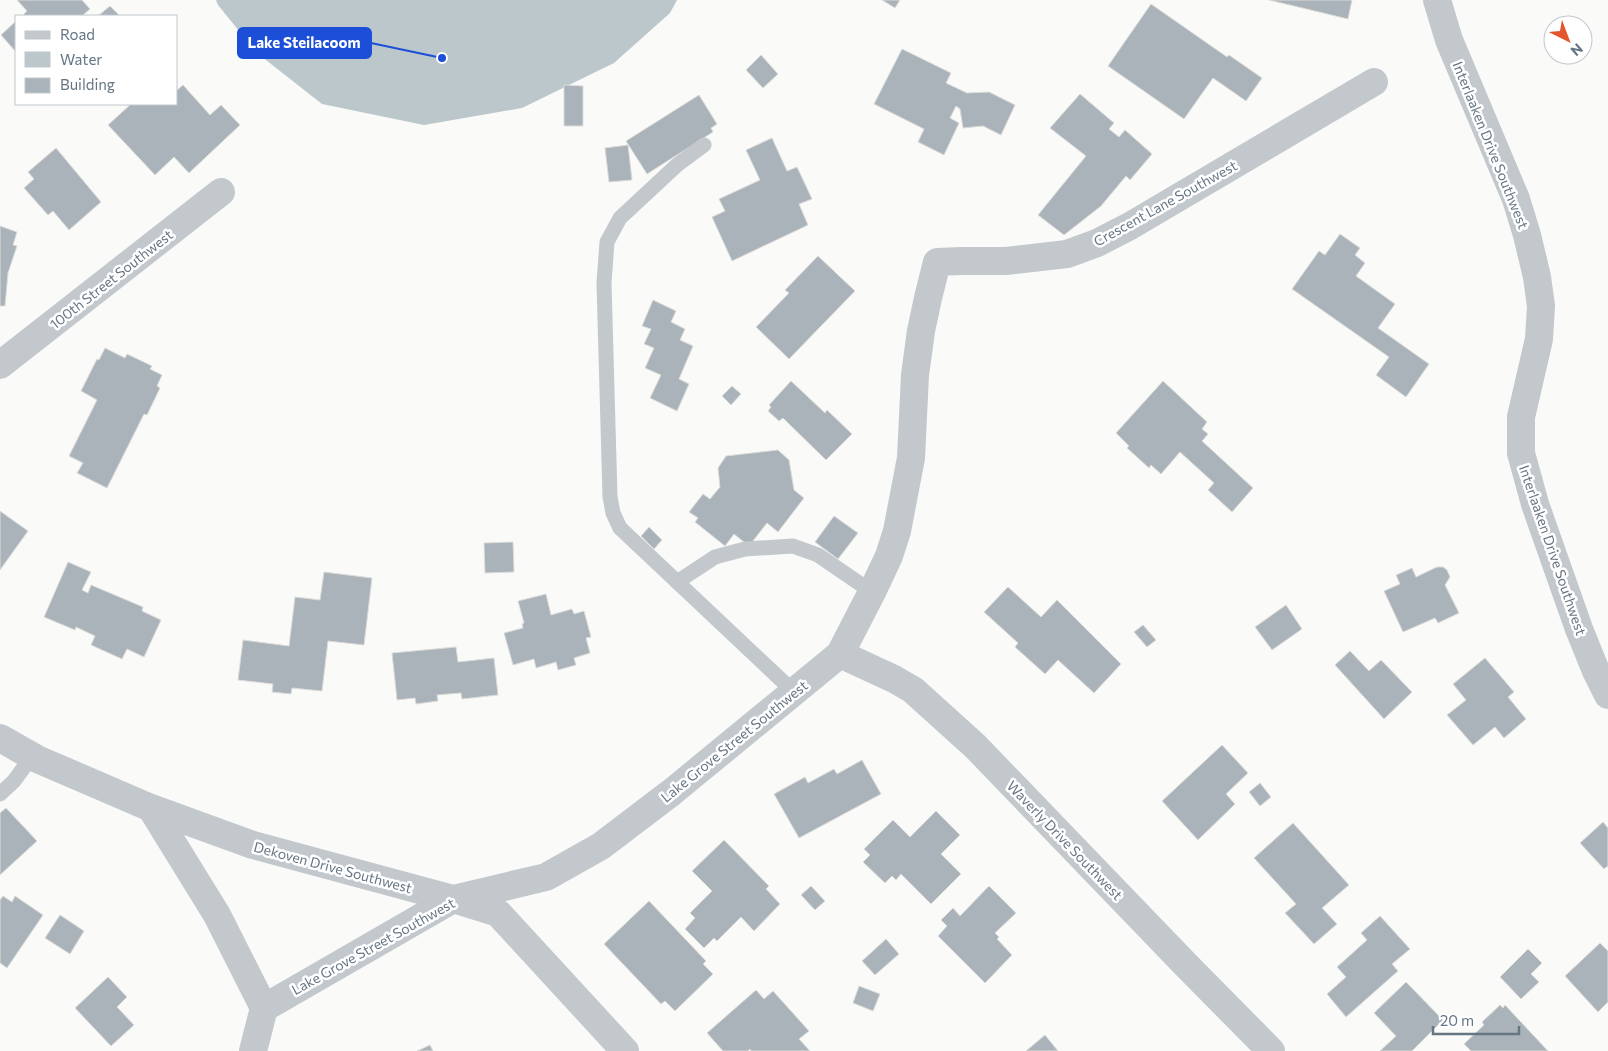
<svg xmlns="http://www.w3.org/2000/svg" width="1608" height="1051" viewBox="0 0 1608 1051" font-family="Commissioner,sans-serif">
<rect width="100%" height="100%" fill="#fafaf8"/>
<!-- water -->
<path fill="#bbc7cb" d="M216 0H677L670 13 614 63 522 108 424 125 322 104 257 53 218 5Z"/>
<!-- building -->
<g fill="#aab3b9" stroke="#dcdcda">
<path d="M17 0H82L90 9 82 16H22L27 11Z"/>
<path d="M882 0H900L895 8Z"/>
<path d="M1269 0H1352L1348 19Z"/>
<path d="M1151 4 1227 57 1229 55 1262 78 1246 101 1213 78 1184 119 1108 66Z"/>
<path d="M110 6 120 16H98Z"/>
<path d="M16 21V52L1 35Z"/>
<path d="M902 49 951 73 946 83 967 93 989 92 1015 105 1001 135 983 126 963 128 960 109 956 106 950 118 959 123 944 155 918 142 924 129 874 104Z"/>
<path d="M761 55 778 74 763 88 746 70Z"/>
<path d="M183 85 210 115 221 105 240 125 189 173 174 157 155 175 108 125 131 104H176V91Z"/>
<path d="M564 85 583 86V126H564Z"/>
<path d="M1080 94 1114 123 1109 129 1119 137 1125 130 1152 154 1130 180 1126 176 1101 206 1064 235 1038 215 1086 156 1050 128Z"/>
<path d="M699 95 717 124 711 128 713 132 647 174 626 141Z"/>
<path d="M772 138 787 171 797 167 812 199 799 204 808 225 732 261 712 217 725 211 719 199 760 180 746 150Z"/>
<path d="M628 145 632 180 609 182 605 148Z"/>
<path d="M56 148 101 202 69 230 53 211 48 215 24 188 34 179 28 172Z"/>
<path d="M0 226 17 232 13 245 17 246 8 273 5 306H0Z"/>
<path d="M1340 234 1360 248 1355 255 1365 263 1356 276 1395 304 1378 328 1429 364 1406 397 1376 375 1389 357 1292 289 1319 251 1325 255Z"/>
<path d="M818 256 855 291 789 359 756 327 789 293 785 290Z"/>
<path d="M653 300 676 311 671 322 685 329 680 340 693 346 679 379 689 384 677 411 650 398 661 375 645 368 654 348 644 344 651 329 642 326Z"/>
<path d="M105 348 125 358 127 354 152 366 150 369 162 375 157 386 160 388 147 415 144 414 107 488 77 473 83 463 69 456 97 400 81 391 97 359 99 360Z"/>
<path d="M791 381 825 413 827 410 852 434 826 460 783 418 779 421 768 411 771 407 769 405Z"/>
<path d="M1163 381 1207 422 1202 429 1208 434 1202 441 1253 488 1232 512 1208 490 1214 483 1180 452 1161 474 1151 465 1149 468 1127 448 1129 446 1116 433Z"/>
<path d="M732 386 741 394 731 405 722 396Z"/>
<path d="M778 450 789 460 794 490 804 498 778 532 767 523 749 546 734 534 725 546 695 522 698 518 689 512 703 494 710 499 720 487 718 468 726 456Z"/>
<path d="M0 511 28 531 0 570Z"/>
<path d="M834 516 858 533 838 559 815 542Z"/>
<path d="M649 527 662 540 654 549 641 536Z"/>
<path d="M513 542 514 572 485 573 484 543Z"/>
<path d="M68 562 91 572 82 590 88 593 91 585 143 607 142 611 161 620 144 657 127 649 122 659 91 645 95 636 76 627 75 630 44 617Z"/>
<path d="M1437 567H1443L1447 570 1450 577 1445 585 1459 613 1438 623 1435 618 1403 632 1384 591 1400 584 1396 575 1412 568 1416 577Z"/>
<path d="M324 572 372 578 364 645 328 641 322 691 292 688 291 694 272 692 273 684 238 680 243 640 289 646 295 597 320 600Z"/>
<path d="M1008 587 1041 617 1057 600 1121 664 1094 693 1058 660 1045 674 1015 647 1018 643 984 612Z"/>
<path d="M546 594 551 615 572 609 574 614 584 611 591 637 586 638 590 653 574 658 576 665 558 670 556 662 536 668 534 659 513 665 504 633 523 628 522 624 524 623 518 601Z"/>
<path d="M1286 605 1302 629 1272 650 1255 627Z"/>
<path d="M1143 625 1156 640 1147 647 1134 632Z"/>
<path d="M456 647 458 662 494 658 498 695 462 699 461 693 437 695 438 701 416 704 415 698 397 700 392 653Z"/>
<path d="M1350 651 1369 671 1381 660 1412 692 1384 719 1335 665Z"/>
<path d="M1485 658 1514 692 1508 697 1526 719 1504 738 1495 727 1473 745 1447 715 1466 700 1453 684Z"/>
<path d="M1222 745 1248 773 1226 794 1235 804 1198 840 1162 801Z"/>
<path d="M862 760 881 794 799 838 774 794 805 777 808 783 834 769 837 774Z"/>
<path d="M1260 783 1271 797 1260 806 1249 792Z"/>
<path d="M6 808 37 841 0 875V813Z"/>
<path d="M936 811 960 835 941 854 961 874 931 904 901 874 896 880 892 876 885 883 863 862 870 855 864 849 893 820 910 837Z"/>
<path d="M1603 822 1608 828V866L1604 869 1580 843Z"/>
<path d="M1293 823 1349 885 1322 908 1337 924 1314 944 1285 913 1296 904 1254 858Z"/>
<path d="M724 840 769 886 766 889 780 904 754 931 741 917 717 941 714 938 704 948 685 929 695 918 690 913 712 891 692 871Z"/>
<path d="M811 886 825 901 815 910 801 895Z"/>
<path d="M989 886 1016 913 995 933 999 937 997 939 1012 955 985 983 938 936 947 926 941 920 953 908 960 916Z"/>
<path d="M3 896 12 902 15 896 43 915 7 968 0 963V900Z"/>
<path d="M649 901 706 961 703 964 713 974 675 1011 665 1001 661 1004 604 944Z"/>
<path d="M60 915 84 931 70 954 45 938Z"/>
<path d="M1380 916 1410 949 1392 964 1398 971 1346 1017 1327 994 1346 977 1337 967 1367 940 1361 933Z"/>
<path d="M886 939 899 954 875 975 862 961Z"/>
<path d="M1600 943 1608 951V1002L1598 1012 1565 976Z"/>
<path d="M1528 949 1542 963 1531 974 1539 982 1521 999 1500 977Z"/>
<path d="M108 977 127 997 117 1007 134 1025 111 1046 75 1008Z"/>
<path d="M1406 982 1443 1020 1412 1051H1380L1396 1036 1374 1013Z"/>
<path d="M859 986 880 994 873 1011 853 1003Z"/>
<path d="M756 990 764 999 773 991 809 1031 799 1039 810 1051H751L750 1049 748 1051H723L707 1033Z"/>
<path d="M1500 1005 1503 1008 1505 1005 1548 1051H1471L1464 1044 1484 1025 1482 1022Z"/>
<path d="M1045 1035 1058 1051H1026Z"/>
<path d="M430 1045 433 1051H417Z"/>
</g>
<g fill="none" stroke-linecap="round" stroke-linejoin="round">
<!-- service -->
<g stroke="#c3c8cc" stroke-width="15">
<path d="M704 145 677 165 620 218 607 242 604 283 610 497 613 513 620 528 794 692"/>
<path d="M677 582 715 557 745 549 793 546 818 555 872 592"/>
<path d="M0 794 14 781 32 756"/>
</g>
<!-- minor -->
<g stroke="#c3c8cc" stroke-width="28">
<path d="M0 365 221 192"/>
<path d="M840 654 872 592 889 556 897 531 911 458 915 375 921 331 928 298 937 262 961 261H1006L1067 254 1097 243 1130 226 1374 82"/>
<path d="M151 808 217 915 264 1008"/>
<path d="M253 1051 264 1008 453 899 498 913 625 1051"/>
</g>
<!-- tertiary -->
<g stroke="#c3c8cc" stroke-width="28">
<path d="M1437 0 1449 40 1516 199 1527 235 1537 277 1541 306 1539 339 1521 417V453L1535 504 1579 629 1596 671 1608 695"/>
<path d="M0 738 37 759 151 808 253 845 453 899 546 877 601 846 672 792 840 654 894 679 913 690 975 746 1187 966 1271 1051"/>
</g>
</g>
<g text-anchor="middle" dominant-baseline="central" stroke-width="5" stroke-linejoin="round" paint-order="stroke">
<!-- street labels -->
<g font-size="14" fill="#657683" stroke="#fff">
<text transform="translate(1491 145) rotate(68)">Interlaaken Drive Southwest</text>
<text transform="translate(1165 203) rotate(-29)">Crescent Lane Southwest</text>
<text transform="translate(111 279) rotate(-38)">100th Street Southwest</text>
<text transform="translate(1553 550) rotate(71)">Interlaaken Drive Southwest</text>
<text transform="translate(734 741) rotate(-39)">Lake Grove Street Southwest</text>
<text transform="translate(1065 840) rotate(46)">Waverly Drive Southwest</text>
<text transform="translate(333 867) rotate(15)">Dekoven Drive Southwest</text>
<text transform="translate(373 946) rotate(-29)">Lake Grove Street Southwest</text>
</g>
</g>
<!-- callouts -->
<path fill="none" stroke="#1d4ed8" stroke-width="2" d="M442 58L371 43"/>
<circle fill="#1d4ed8" stroke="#fff" stroke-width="2" cx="442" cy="58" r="5"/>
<rect fill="#1d4ed8" stroke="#1d4ed8" stroke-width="2" x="238" y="28" width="133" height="30" rx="5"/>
<g font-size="15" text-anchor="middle" font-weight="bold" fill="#fff">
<text x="304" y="48">Lake Steilacoom</text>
</g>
<!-- legend -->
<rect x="15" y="15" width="162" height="90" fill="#ffffff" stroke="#c1c8cd"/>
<rect x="25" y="31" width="25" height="8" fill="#c3c8cc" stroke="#c1c8cd"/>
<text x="60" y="40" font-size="15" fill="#657683">Road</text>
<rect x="25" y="52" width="25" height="15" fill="#bbc7cb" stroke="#c1c8cd"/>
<text x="60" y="65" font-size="15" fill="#657683">Water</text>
<rect x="25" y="78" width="25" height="15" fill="#aab3b9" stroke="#c1c8cd"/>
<text x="60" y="90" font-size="15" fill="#657683">Building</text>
<!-- north arrow -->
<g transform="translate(1568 40) rotate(138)"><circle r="24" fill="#ffffff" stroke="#c1c8cd"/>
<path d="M0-4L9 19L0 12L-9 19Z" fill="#e4572e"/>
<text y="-8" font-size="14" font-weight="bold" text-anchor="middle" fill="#657683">N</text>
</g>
<!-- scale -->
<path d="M1433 1026v8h86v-8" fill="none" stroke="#657683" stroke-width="2.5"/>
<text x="1440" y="1026" font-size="15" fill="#657683" stroke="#ffffff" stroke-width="4" paint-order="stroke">20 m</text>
</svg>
